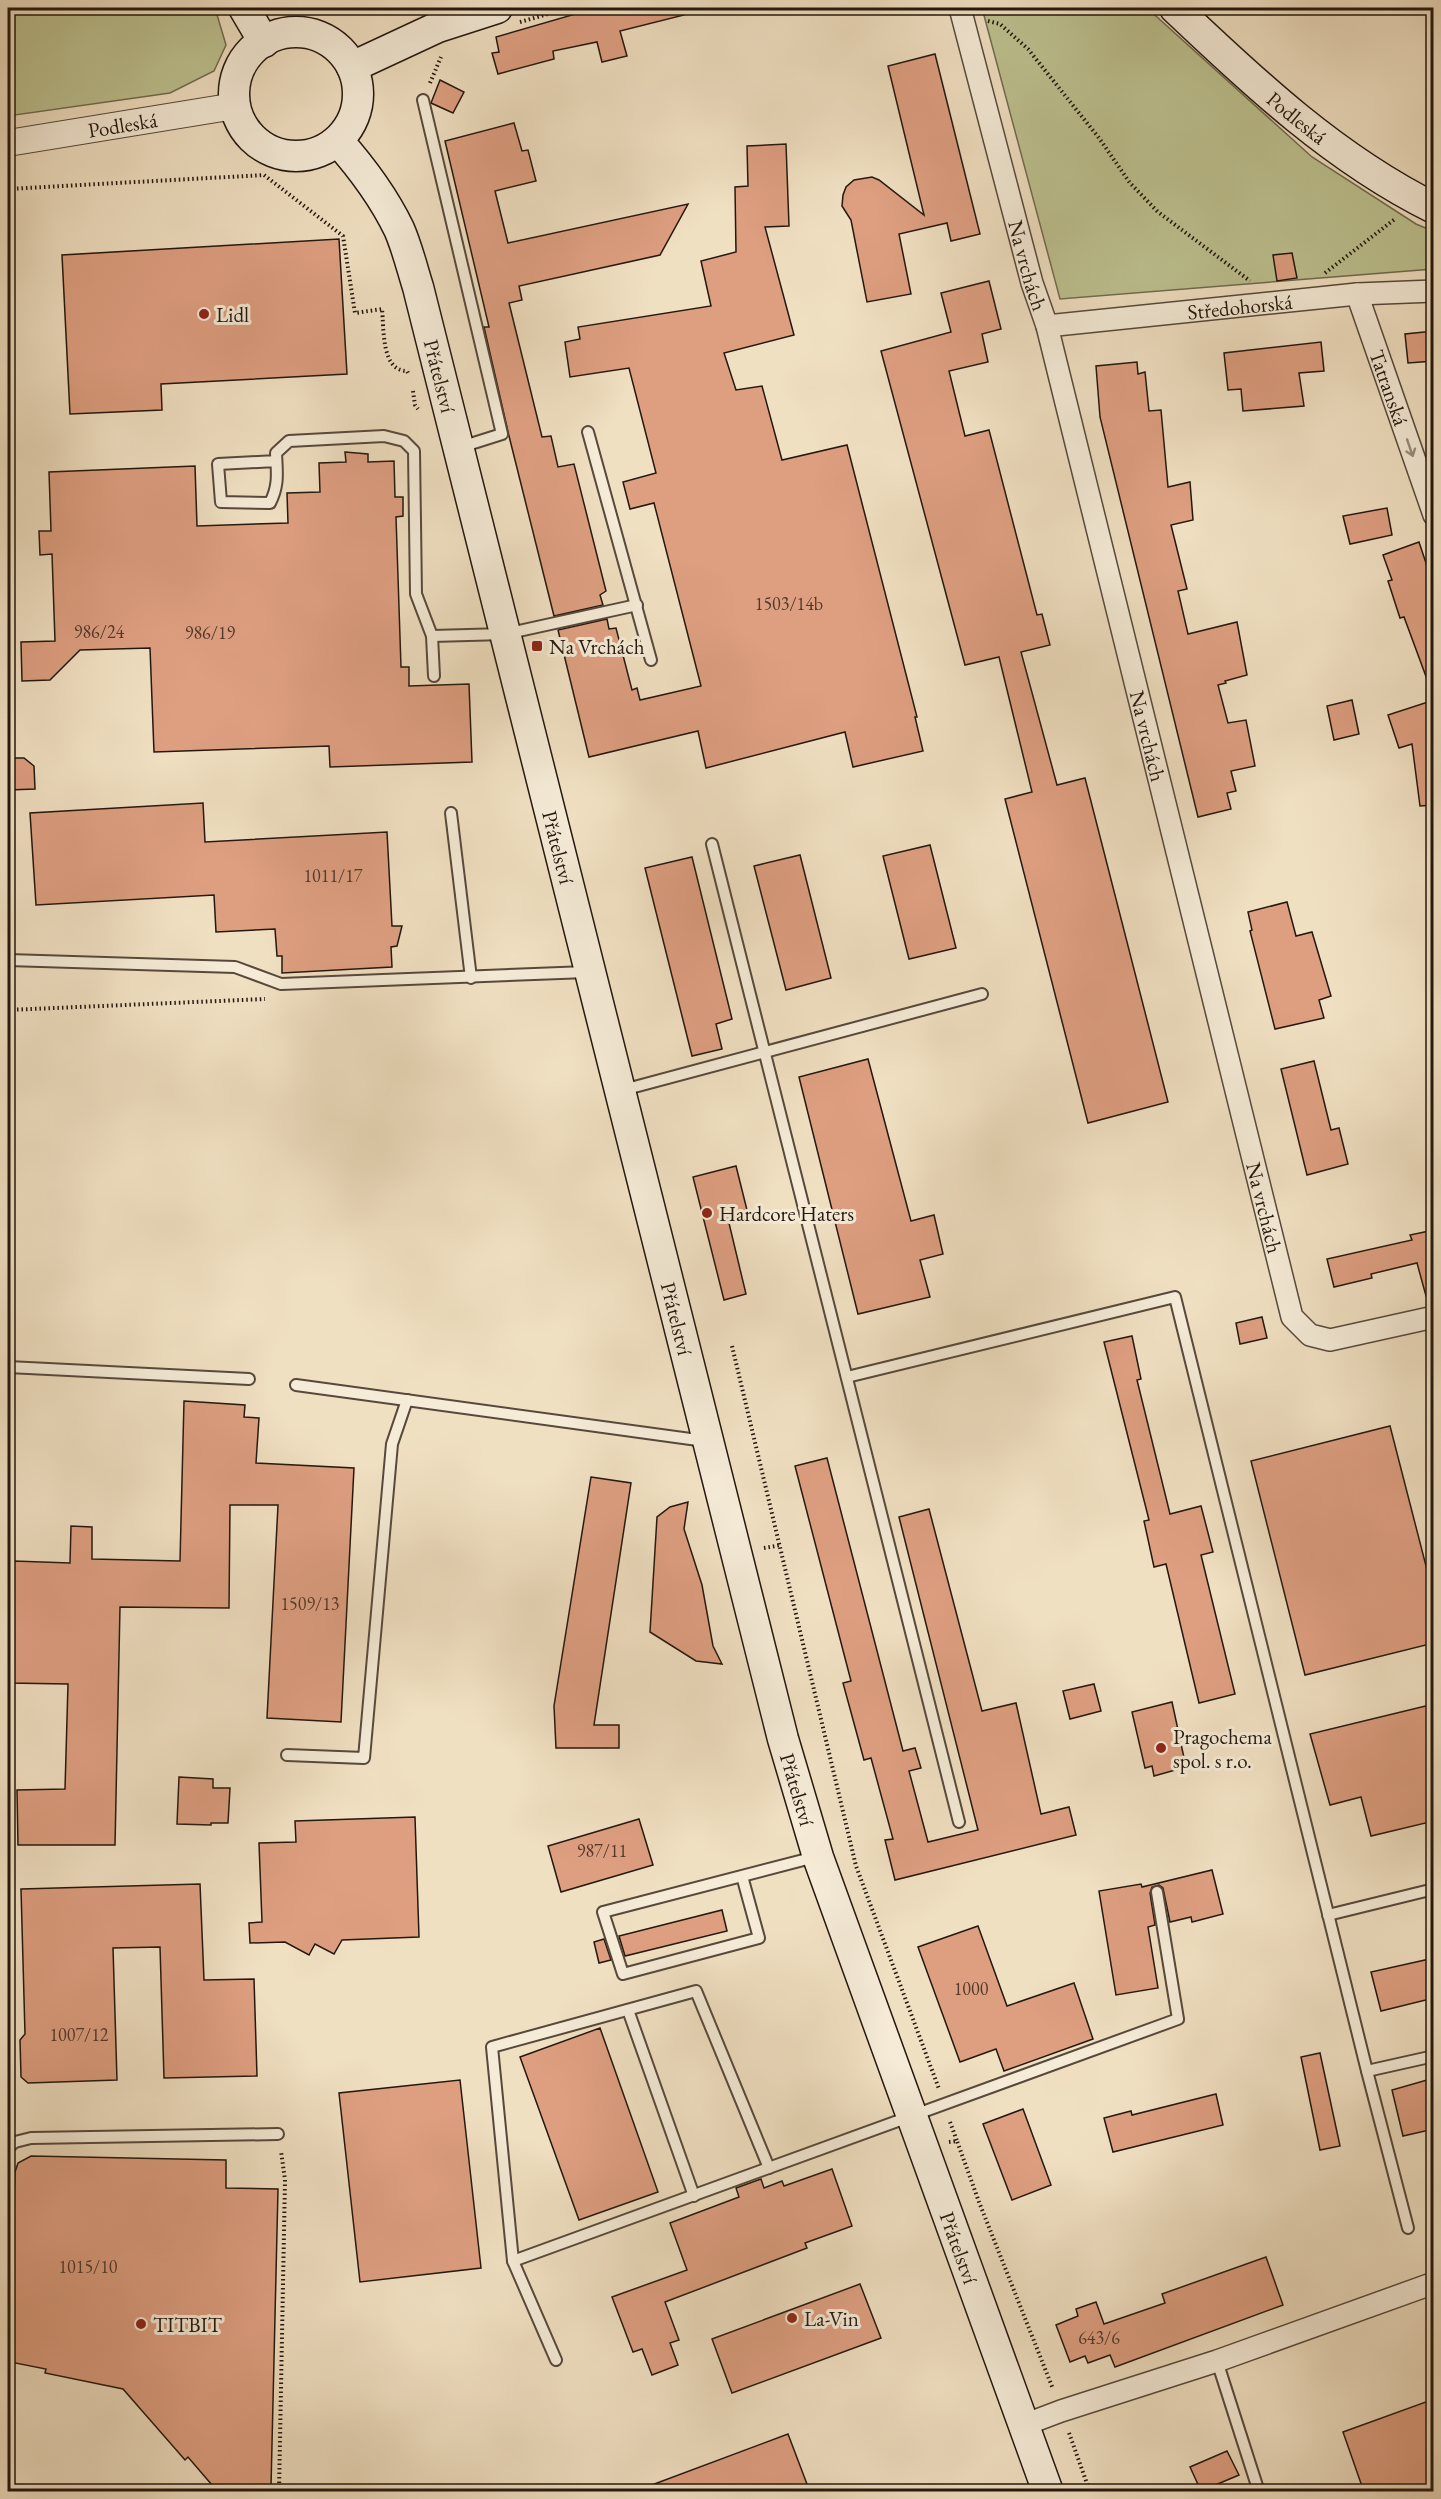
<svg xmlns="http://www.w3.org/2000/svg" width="1441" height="2499" viewBox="0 0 1441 2499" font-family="'EB Garamond',serif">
<rect width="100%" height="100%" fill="#f0e0c2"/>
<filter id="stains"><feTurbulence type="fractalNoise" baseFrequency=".00333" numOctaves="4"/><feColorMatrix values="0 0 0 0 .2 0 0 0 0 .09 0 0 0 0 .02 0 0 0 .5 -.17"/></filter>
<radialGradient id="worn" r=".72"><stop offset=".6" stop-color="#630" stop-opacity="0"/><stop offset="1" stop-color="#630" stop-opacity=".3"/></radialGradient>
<!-- green -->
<g fill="#bdc190" stroke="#706c4f" stroke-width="1.5">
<path d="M8 8H215L226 45 214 71 170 93 8 116Z"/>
<path d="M982 8H1147L1312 157 1416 224 1433 231V269L1060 299Z"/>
</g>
<!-- building -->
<g fill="#de9f81" stroke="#23170e" stroke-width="1.5">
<path d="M596 8H683L684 15 620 31 627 56 602 62 597 42 553 51 554 59 498 74 492 53 499 52 496 37Z"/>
<path d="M935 54 980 234 951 241 947 223 899 234 911 294 867 302 851 220 842 206 843 195 846 187 854 180 872 177 879 180 924 215 888 66Z"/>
<path d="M440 80 464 92 453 113 431 103Z"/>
<path d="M514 123 522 151 528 150 536 181 495 191 508 243 688 204 660 255 519 286 522 300 509 303 542 437 551 436 558 467 574 464 606 591 600 595 603 605 554 616 509 436 484 327H489L445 141Z"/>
<path d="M786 144 789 226 765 227 794 335 724 353 736 390 762 386 782 460 847 445 917 717H915L923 751 853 767 845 732 706 768 698 731 589 757 558 630 607 619 609 629 616 628 632 690 637 688 640 700 701 686 654 503 630 509 623 482 656 473 629 368 570 377 565 342 580 339 578 327 711 306 701 261 736 252 735 187 748 186 747 146Z"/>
<path d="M339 239 347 374 161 384 162 410 70 414 62 255Z"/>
<path d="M1292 253 1297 278 1277 281 1273 255Z"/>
<path d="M989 281 1001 329 982 334 988 362 949 371 965 436 989 430 1037 615 1042 614 1050 645 1021 652 1057 785 1085 778 1168 1102 1088 1123 1005 799 1032 792 999 657 965 665 881 351 951 332 941 293Z"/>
<path d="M1434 331V361L1408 363 1405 334Z"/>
<path d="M1321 342 1324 371 1299 373 1304 406 1243 411 1241 389 1228 390 1224 353Z"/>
<path d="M1137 362 1138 374 1145 372 1149 411 1161 410 1168 487 1190 482 1193 520 1171 525 1187 589 1178 591 1188 634 1237 622 1247 675 1225 681 1226 683 1218 685 1228 723 1246 720 1255 766 1231 771 1236 791 1227 793 1231 809 1198 817 1100 417 1096 366Z"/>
<path d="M345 452 368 454V462L394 461 395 497H403V516L396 517 401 667H409V686L469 684 472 762 330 767 329 746 154 752 150 648 80 650 50 680 22 681 21 642 55 641 52 554 40 555 39 531H51L49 472 195 466 197 526 288 523 287 493 320 492 319 463 346 462Z"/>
<path d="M1387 508 1392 535 1350 544 1343 516Z"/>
<path d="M1419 542 1434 587V690H1431L1404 617 1400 618 1388 581 1392 580 1383 555Z"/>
<path d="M1352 700 1359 734 1334 740 1327 706Z"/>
<path d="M1434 700V805L1420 806 1412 744 1399 748 1388 715Z"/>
<path d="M8 758H24L34 766 35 789 8 790Z"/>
<path d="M203 803 205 842 387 832 392 926H402L397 946 391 947 392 967 282 973V956H277L275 929 216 932 214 895 36 905 30 813Z"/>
<path d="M930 845 956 948 909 959 883 856Z"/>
<path d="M800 855 831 978 786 990 754 866Z"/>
<path d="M692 857 732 1019 716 1024 722 1049 692 1056 645 868Z"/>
<path d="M1287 902 1296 936 1312 932 1331 996 1319 1000 1324 1018 1275 1029 1250 931 1252 930 1248 912Z"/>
<path d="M868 1059 911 1221 934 1215 943 1254 920 1260 930 1297 858 1314 799 1077Z"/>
<path d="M1314 1061 1331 1130 1339 1128 1348 1164 1307 1175 1281 1069Z"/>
<path d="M736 1166 748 1214 728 1219 746 1294 724 1300 693 1177Z"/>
<path d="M1434 1230V1295L1426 1296 1417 1263 1371 1274 1372 1278 1334 1287 1327 1259 1412 1240 1410 1235Z"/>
<path d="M1262 1317 1267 1338 1240 1344 1236 1323Z"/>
<path d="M1132 1336 1141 1379 1137 1380 1170 1514 1201 1506 1213 1552 1201 1555 1235 1694 1199 1703 1166 1564 1154 1567 1144 1521 1149 1520 1104 1342Z"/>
<path d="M184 1401 245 1405 244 1417 259 1418 256 1463 354 1468 341 1722 267 1718 278 1505H230L229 1608 120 1607 115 1845H18L17 1790 65 1789 68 1684 8 1683V1637H12L14 1561 70 1563 71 1526 92 1527V1559L180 1561Z"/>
<path d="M1390 1426 1434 1597V1643L1305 1675 1251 1461Z"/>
<path d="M827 1458 903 1751 915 1748 921 1768 909 1771 928 1842 978 1830 899 1517 929 1509 982 1711 1016 1703 1041 1814 1069 1807 1076 1835 895 1880 885 1840 893 1839 871 1758 864 1760 843 1683 851 1681 795 1466Z"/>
<path d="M591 1477 631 1483 594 1725H619V1748H556L554 1706Z"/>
<path d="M688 1502 684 1529 702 1585 713 1646 722 1664 696 1661 650 1632 657 1517 670 1507Z"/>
<path d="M1094 1684 1101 1711 1070 1719 1063 1691Z"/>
<path d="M1172 1702 1186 1767 1154 1776 1152 1766 1145 1768 1132 1712Z"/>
<path d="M1434 1704V1821L1371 1836 1361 1797 1330 1805 1310 1734Z"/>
<path d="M179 1777 213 1779V1788H230L228 1823H211V1825L177 1824Z"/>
<path d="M415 1817 419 1937 342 1940 334 1954 315 1944 309 1955 285 1942 250 1943 249 1923 262 1922 259 1843 296 1842 295 1821Z"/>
<path d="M639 1819 653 1865 561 1892 548 1846Z"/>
<path d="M1212 1870 1223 1914 1192 1922 1191 1917 1170 1922 1163 1888 1159 1885 1152 1887 1150 1893 1155 1925 1148 1927 1158 1988 1116 1995 1099 1891 1141 1884 1142 1887Z"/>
<path d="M200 1884 204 1980 254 1979 257 2076 164 2078 160 1947 113 1948 117 2080 28 2083 21 2077 20 2040 25 2034 21 1889Z"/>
<path d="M722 1910 727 1931 625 1956 619 1936Z"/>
<path d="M978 1926 1007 2006 1074 1983 1093 2039 1004 2071 996 2049 960 2062 918 1947Z"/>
<path d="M604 1939 611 1960 599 1963 594 1942Z"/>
<path d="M1434 1958V1998L1381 2011 1371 1972Z"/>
<path d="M600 2028 658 2192 579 2220 520 2057Z"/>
<path d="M1320 2053 1340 2146 1320 2150 1301 2057Z"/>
<path d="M1434 2078V2129L1403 2136 1392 2090Z"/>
<path d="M460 2080 481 2268 360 2282 339 2093Z"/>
<path d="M1216 2094 1223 2125 1113 2152 1104 2118 1131 2111 1132 2115Z"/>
<path d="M1023 2109 1051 2185 1012 2200 983 2124Z"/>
<path d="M31 2156 226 2160V2188L278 2189 271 2487 212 2485 188 2457 185 2460 123 2389 45 2373 46 2369 10 2362 11 2334 8 2320 11 2313 15 2172 18 2163Z"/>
<path d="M832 2169 852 2226 805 2243 807 2248 665 2302 679 2340 670 2343 678 2365 652 2375 642 2349 633 2352 612 2297 687 2270 670 2223 739 2197 736 2188 761 2179 764 2188 782 2181 784 2186Z"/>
<path d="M1266 2257 1283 2305 1115 2367 1110 2355 1088 2363 1085 2356 1070 2362 1056 2325 1078 2316 1076 2309 1096 2302 1104 2324 1165 2303 1162 2294Z"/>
<path d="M860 2284 881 2338 732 2393 712 2339Z"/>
<path d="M1434 2399V2492H1364L1343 2432Z"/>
<path d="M788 2434 810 2492H642L641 2489Z"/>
<path d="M1227 2451 1239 2475 1201 2491 1190 2467Z"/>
</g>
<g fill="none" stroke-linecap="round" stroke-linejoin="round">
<defs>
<g id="service">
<path d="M423 100 502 434 461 447"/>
<path d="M588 432 651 660"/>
<path d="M276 461 218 464 221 502 270 503C279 485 277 473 276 453L289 441 384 436 404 441 414 451 416 594 432 636 434 676"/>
<path d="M432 636 505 634 637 605"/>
<path d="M451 813 471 978"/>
<path d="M712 844 959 1822"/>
<path d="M8 960 235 967 281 984 587 972"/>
<path d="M623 1090 982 994"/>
<path d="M8 1367 249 1379"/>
<path d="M847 1377 1175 1297 1367 2071 1408 2228"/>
<path d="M296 1385 705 1441"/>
<path d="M287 1755 364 1758 392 1444 407 1400"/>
<path d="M742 1876 759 1938 623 1974 603 1912 815 1857"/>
<path d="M1328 1915 1434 1889"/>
<path d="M628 2010 694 2196"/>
<path d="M1367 2071 1434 2056"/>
<path d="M8 2148 15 2142 31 2138 278 2134"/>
<path d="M513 2261 1178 2019 1157 1892"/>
<path d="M556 2360 513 2261 492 2047 696 1991 769 2168"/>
<path d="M1217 2361 1259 2492"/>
<path d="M8 2489 22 2492"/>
</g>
<g id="minor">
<path id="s1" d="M960 8 1032 283 1047 326 1292 1317 1310 1335 1330 1340 1434 1317"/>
<path id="s2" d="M1357 294 1434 515"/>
<path id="s3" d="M1047 326 1357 294 1434 291"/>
<path d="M1024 2425 1061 2411 1217 2361 1434 2283"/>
</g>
<g id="tertiary">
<path id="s4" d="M8 143 235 106"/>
</g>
<g id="secondary">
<path d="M244 8 264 42"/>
<path id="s5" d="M1175 8C1254 83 1335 159 1434 208"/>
<circle cx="296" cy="94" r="62"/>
<path d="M352 67 438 27 497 8"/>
<path id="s6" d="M338 141C362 168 383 196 399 229 407 247 412 268 418 287L783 1739 818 1857 1048 2492"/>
</g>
</defs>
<!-- service casing -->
<use href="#service" stroke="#56493b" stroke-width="14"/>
<!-- minor casing -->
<use href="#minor" stroke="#56493b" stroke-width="24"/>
<!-- tertiary casing -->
<use href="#tertiary" stroke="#56493b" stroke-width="28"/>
<!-- secondary casing -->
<use href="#secondary" stroke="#23170e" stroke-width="33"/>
<!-- path -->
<g stroke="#23170e" stroke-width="4" stroke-dasharray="1.5 3" stroke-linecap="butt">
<path d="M988 21 1000 24 1028 49 1099 138 1130 183 1158 212 1250 281"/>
<path d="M520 22 569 8"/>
<path d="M430 83 441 57"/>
<path d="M8 189 264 175 343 236 355 313 382 309C384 328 381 371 407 371L409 375"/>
<path d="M1325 273 1395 219"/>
<path d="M413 391 415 405 418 409"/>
<path d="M8 1010 265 999"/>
<path d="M732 1346 856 1866 939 2089"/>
<path d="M764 1548 781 1545"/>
<path d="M950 2122 957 2141"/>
<path d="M949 2142 957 2141 979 2202 1053 2389"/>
<path d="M1069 2433 1090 2492"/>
<path d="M279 2492 285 2180 281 2151"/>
</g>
<!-- service -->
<use href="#service" stroke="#f5ebd7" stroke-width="10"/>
<!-- minor -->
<use href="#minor" stroke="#f5ebd7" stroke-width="21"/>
<!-- tertiary -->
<use href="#tertiary" stroke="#f5ebd7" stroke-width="26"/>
<!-- secondary -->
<use href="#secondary" stroke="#f5ebd7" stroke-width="30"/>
</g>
<!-- one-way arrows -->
<defs><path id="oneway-shaft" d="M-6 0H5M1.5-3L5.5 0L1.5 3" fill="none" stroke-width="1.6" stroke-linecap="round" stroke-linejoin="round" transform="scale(1.5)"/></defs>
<use stroke="#968c7d" href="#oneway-shaft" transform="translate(1410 448) rotate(71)"/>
<!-- markers -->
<g fill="#8f2418" stroke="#f5ebd7" stroke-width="2">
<circle cx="204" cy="314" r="6"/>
<rect x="531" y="640" width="12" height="12" rx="3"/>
<circle cx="707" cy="1213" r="6"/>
<circle cx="1161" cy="1748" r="6"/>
<circle cx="792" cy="2318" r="6"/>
<circle cx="141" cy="2324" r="6"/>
</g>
<g text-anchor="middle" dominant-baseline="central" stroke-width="6" stroke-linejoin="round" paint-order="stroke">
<!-- number labels -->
<g font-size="18" fill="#52392b">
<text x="789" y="603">1503/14b</text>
<text x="99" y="631">986/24</text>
<text x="210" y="632">986/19</text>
<text x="333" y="875">1011/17</text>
<text x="310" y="1603">1509/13</text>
<text x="602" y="1850">987/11</text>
<text x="971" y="1988">1000</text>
<text x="79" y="2034">1007/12</text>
<text x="88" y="2266">1015/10</text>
<text x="1099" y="2337">643/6</text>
</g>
<!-- street labels -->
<g font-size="21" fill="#23170e" stroke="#f5ebd7">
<text stroke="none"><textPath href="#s5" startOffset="164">Podleská</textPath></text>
<text stroke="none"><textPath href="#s4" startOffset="116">Podleská</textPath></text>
<text stroke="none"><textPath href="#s1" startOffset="266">Na vrchách</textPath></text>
<text stroke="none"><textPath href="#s3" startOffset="194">Středohorská</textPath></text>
<text stroke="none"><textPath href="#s6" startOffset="260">Přátelství</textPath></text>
<text stroke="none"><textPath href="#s2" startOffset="99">Tatranská</textPath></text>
<text stroke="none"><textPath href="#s1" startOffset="752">Na vrchách</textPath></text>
<text stroke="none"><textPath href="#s6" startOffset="746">Přátelství</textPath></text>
<text stroke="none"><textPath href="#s1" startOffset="1238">Na vrchách</textPath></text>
<text stroke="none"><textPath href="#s6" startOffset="1232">Přátelství</textPath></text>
<text stroke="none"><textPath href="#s6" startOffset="1718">Přátelství</textPath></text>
<text stroke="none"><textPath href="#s6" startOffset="2204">Přátelství</textPath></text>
</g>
<!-- poi labels -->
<g font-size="21" fill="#23170e" stroke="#f5ebd7" text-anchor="start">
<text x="216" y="314">Lidl</text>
<text x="549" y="646">Na Vrchách</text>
<text x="719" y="1213">Hardcore Haters</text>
<text x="1173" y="1736">Pragochema<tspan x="1173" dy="24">spol. s r.o.</tspan></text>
<text x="804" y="2318">La-Vin</text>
<text x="153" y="2324">TITBIT</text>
</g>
</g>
<!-- margin -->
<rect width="1441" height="2499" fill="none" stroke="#f0e0c2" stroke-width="30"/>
<rect x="9" y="9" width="1423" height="2481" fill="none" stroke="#23170e" stroke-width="3"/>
<rect x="15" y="15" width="1411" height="2469" fill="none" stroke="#23170e" stroke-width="1.5"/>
<rect width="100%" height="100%" filter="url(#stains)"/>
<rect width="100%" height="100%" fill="url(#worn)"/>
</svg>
